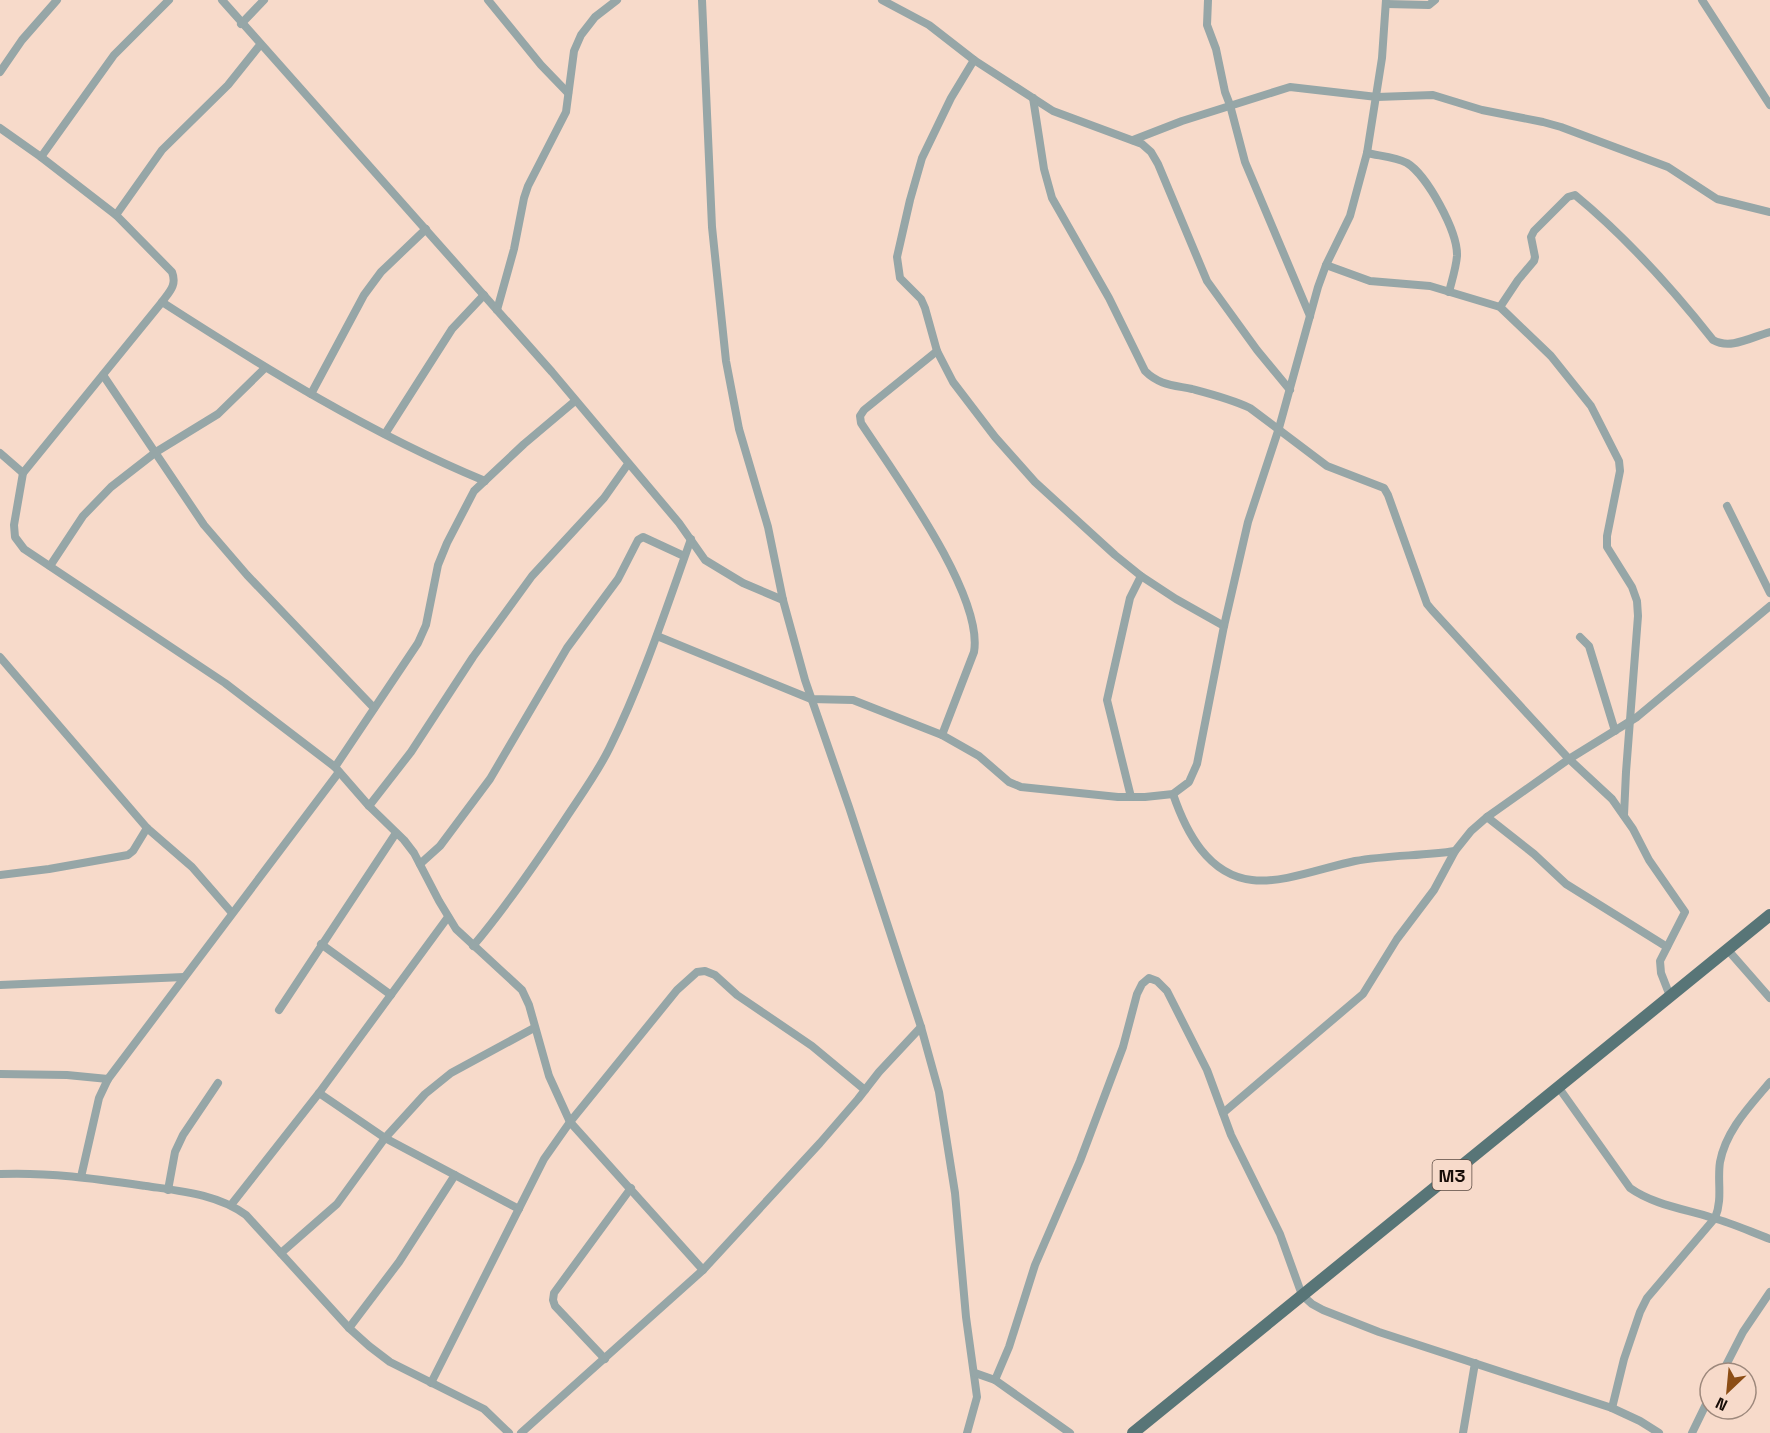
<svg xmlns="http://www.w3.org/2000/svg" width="1770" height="1433" viewBox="0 0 1770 1433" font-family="'Space Grotesk',sans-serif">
<rect width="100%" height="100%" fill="#f7daca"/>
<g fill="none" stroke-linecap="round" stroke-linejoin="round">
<!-- minor -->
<g stroke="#96a6a7" stroke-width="8">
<path d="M222 0 552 372 679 523 705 560 743 583 783 600"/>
<path d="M488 0 541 65 568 93"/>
<path d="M702 0 712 227 726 361 739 429 768 527 783 600 805 680 849 807 921 1027 939 1092 955 1193 966 1317 977 1397 967 1433"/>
<path d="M882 0 929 25 974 60 1053 111 1142 144 1151 152 1158 164 1207 281 1257 350 1290 390"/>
<path d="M1208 0 1207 25 1216 49 1225 92 1230 105 1245 162 1310 316"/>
<path d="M1702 0 1770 105"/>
<path d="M1387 4 1429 5 1435 0"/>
<path d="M241 24 264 0"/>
<path d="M974 60 951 98 922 158 910 200 897 257 900 278 921 299 925 308 937 351 953 382 995 437 1035 482 1115 555 1141 576 1176 599 1224 626"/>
<path d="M0 72 22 40 57 0"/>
<path d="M1033 98 1044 169 1052 198 1109 298 1145 371C1159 385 1173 385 1192 389 1211 394 1231 399 1250 408L1327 466 1384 488 1388 495 1427 604 1432 610 1569 759 1612 799 1633 829 1649 860 1685 912 1660 961 1661 973 1670 996"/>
<path d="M0 128 41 157 116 215 172 272C177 285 170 291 162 302L23 473 14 525 15 537 24 549 225 683 335 767 369 806 404 840 414 853 439 901 456 929 522 990 529 1005 549 1076 570 1122 703 1270"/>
<path d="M1133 140 1182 121 1290 87 1377 97 1433 95 1482 110 1543 122 1561 127 1668 167 1717 199 1770 212"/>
<path d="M1367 153C1380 156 1396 157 1407 163 1427 175 1458 232 1457 256 1456 268 1452 280 1449 292"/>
<path d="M41 157 114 55 169 0"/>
<path d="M116 215 162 150 228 85 260 45"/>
<path d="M1326 265 1370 281 1430 286 1500 307 1551 356 1591 406 1619 461 1620 471 1607 536V547L1632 587 1637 601 1638 616 1626 772 1624 815"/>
<path d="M162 302C266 369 371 434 485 481"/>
<path d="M1500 307 1518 280 1534 261 1535 257 1531 237 1534 231 1568 197 1575 195C1626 237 1672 288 1713 340 1731 350 1751 337 1770 332"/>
<path d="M497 310 514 249 524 198 528 186 566 112 574 51 581 35 595 17 617 0"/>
<path d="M937 351 864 410 860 416 861 423C893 472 984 595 974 652L942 735"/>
<path d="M103 375 204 525 247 575 374 708"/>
<path d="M311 394 364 295 381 272 426 229"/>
<path d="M385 434 452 329 484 295"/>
<path d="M0 453 23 473"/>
<path d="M1727 506 1770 593"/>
<path d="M50 566 83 516 111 487 156 452 218 414 265 368"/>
<path d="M657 636 811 699 853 700 942 735 979 756 1009 782 1021 787 1118 797H1145L1173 794 1189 782 1197 764 1224 626 1248 522 1279 428 1318 287 1326 265 1350 216 1367 153 1382 58 1386 0"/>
<path d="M1580 637 1589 646 1615 731"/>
<path d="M0 657 147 828 192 867 232 913"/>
<path d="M335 767 418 643 426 625 438 565 447 543 474 491 524 444 575 401"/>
<path d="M1173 794C1186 832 1208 875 1252 880 1282 884 1325 867 1355 861 1388 855 1422 856 1455 851L1471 831 1487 817 1569 759 1637 717 1770 606"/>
<path d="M1131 797 1107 700 1130 598 1141 576"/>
<path d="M369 806 411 752 473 657 532 576 604 498 628 464"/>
<path d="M1487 817 1534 854 1566 884 1667 947"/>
<path d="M420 864 440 846 490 779 567 648 618 579 638 540 643 537 684 556"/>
<path d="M0 875 49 869 128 855 133 851 147 828"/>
<path d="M321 944 391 995"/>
<path d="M473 946C506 907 534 866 562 824 578 799 597 774 610 747 643 680 666 609 691 539"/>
<path d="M1727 949 1770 998"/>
<path d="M0 985 184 977"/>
<path d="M279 1010 396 833"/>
<path d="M0 1074 67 1075 108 1079"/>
<path d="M1559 1088 1630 1188C1654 1205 1685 1209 1713 1218 1732 1223 1751 1232 1770 1239"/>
<path d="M319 1093 385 1138 519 1209"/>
<path d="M1223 1113 1363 994 1397 939 1434 890 1455 851"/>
<path d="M0 1174C49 1172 97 1179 146 1186 180 1191 217 1194 246 1215L349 1328 369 1346 390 1362 484 1409 509 1433"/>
<path d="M81 1177 99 1098 108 1079 339 772"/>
<path d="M168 1190 175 1152 183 1135 218 1083"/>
<path d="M231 1205 319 1093 448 917"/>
<path d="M281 1253 337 1204 385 1138 425 1094 451 1073 534 1028"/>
<path d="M349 1328 399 1262 455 1175"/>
<path d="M605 1359 555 1306 553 1300 554 1293 631 1188"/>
<path d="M975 1373 995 1380"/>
<path d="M1722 1373 1743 1332 1770 1292"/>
<path d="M431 1383 544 1159 570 1122 677 990 697 972 705 971 715 975 737 995 812 1046 865 1090"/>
<path d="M1612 1408 1624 1359 1640 1312 1647 1298 1715 1218C1723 1199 1717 1181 1720 1162 1726 1130 1750 1106 1770 1082"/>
<path d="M521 1433 703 1270 820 1143 858 1099 879 1072 921 1027"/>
<path d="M1070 1433 995 1380 1009 1347 1035 1265 1080 1161 1123 1047 1137 994 1142 984 1149 978 1157 981 1167 991 1207 1070 1231 1135 1280 1234 1302 1295 1312 1304 1323 1310 1379 1332 1612 1408 1640 1421 1659 1433"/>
<path d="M1463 1433 1475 1363"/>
<path d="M1692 1433 1710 1396"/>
</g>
<!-- primary -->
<path stroke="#587577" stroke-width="12" d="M1133 1433 1770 915"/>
</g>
<g text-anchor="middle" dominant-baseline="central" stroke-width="6" stroke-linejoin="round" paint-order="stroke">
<!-- shield labels -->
<rect fill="#f7daca" stroke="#5a4a42" stroke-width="1.5" x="1432.5" y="1160" width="39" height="30" rx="4.5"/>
<g font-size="18" font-weight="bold" fill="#170d08">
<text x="1452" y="1175">M3</text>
</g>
</g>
<!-- north arrow -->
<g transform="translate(1728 1391) rotate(206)"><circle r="28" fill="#f7daca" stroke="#9d887c" stroke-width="1.5"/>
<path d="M0-4.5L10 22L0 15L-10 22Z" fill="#8c4d15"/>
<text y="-9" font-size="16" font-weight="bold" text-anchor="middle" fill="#170d08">N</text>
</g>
</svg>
